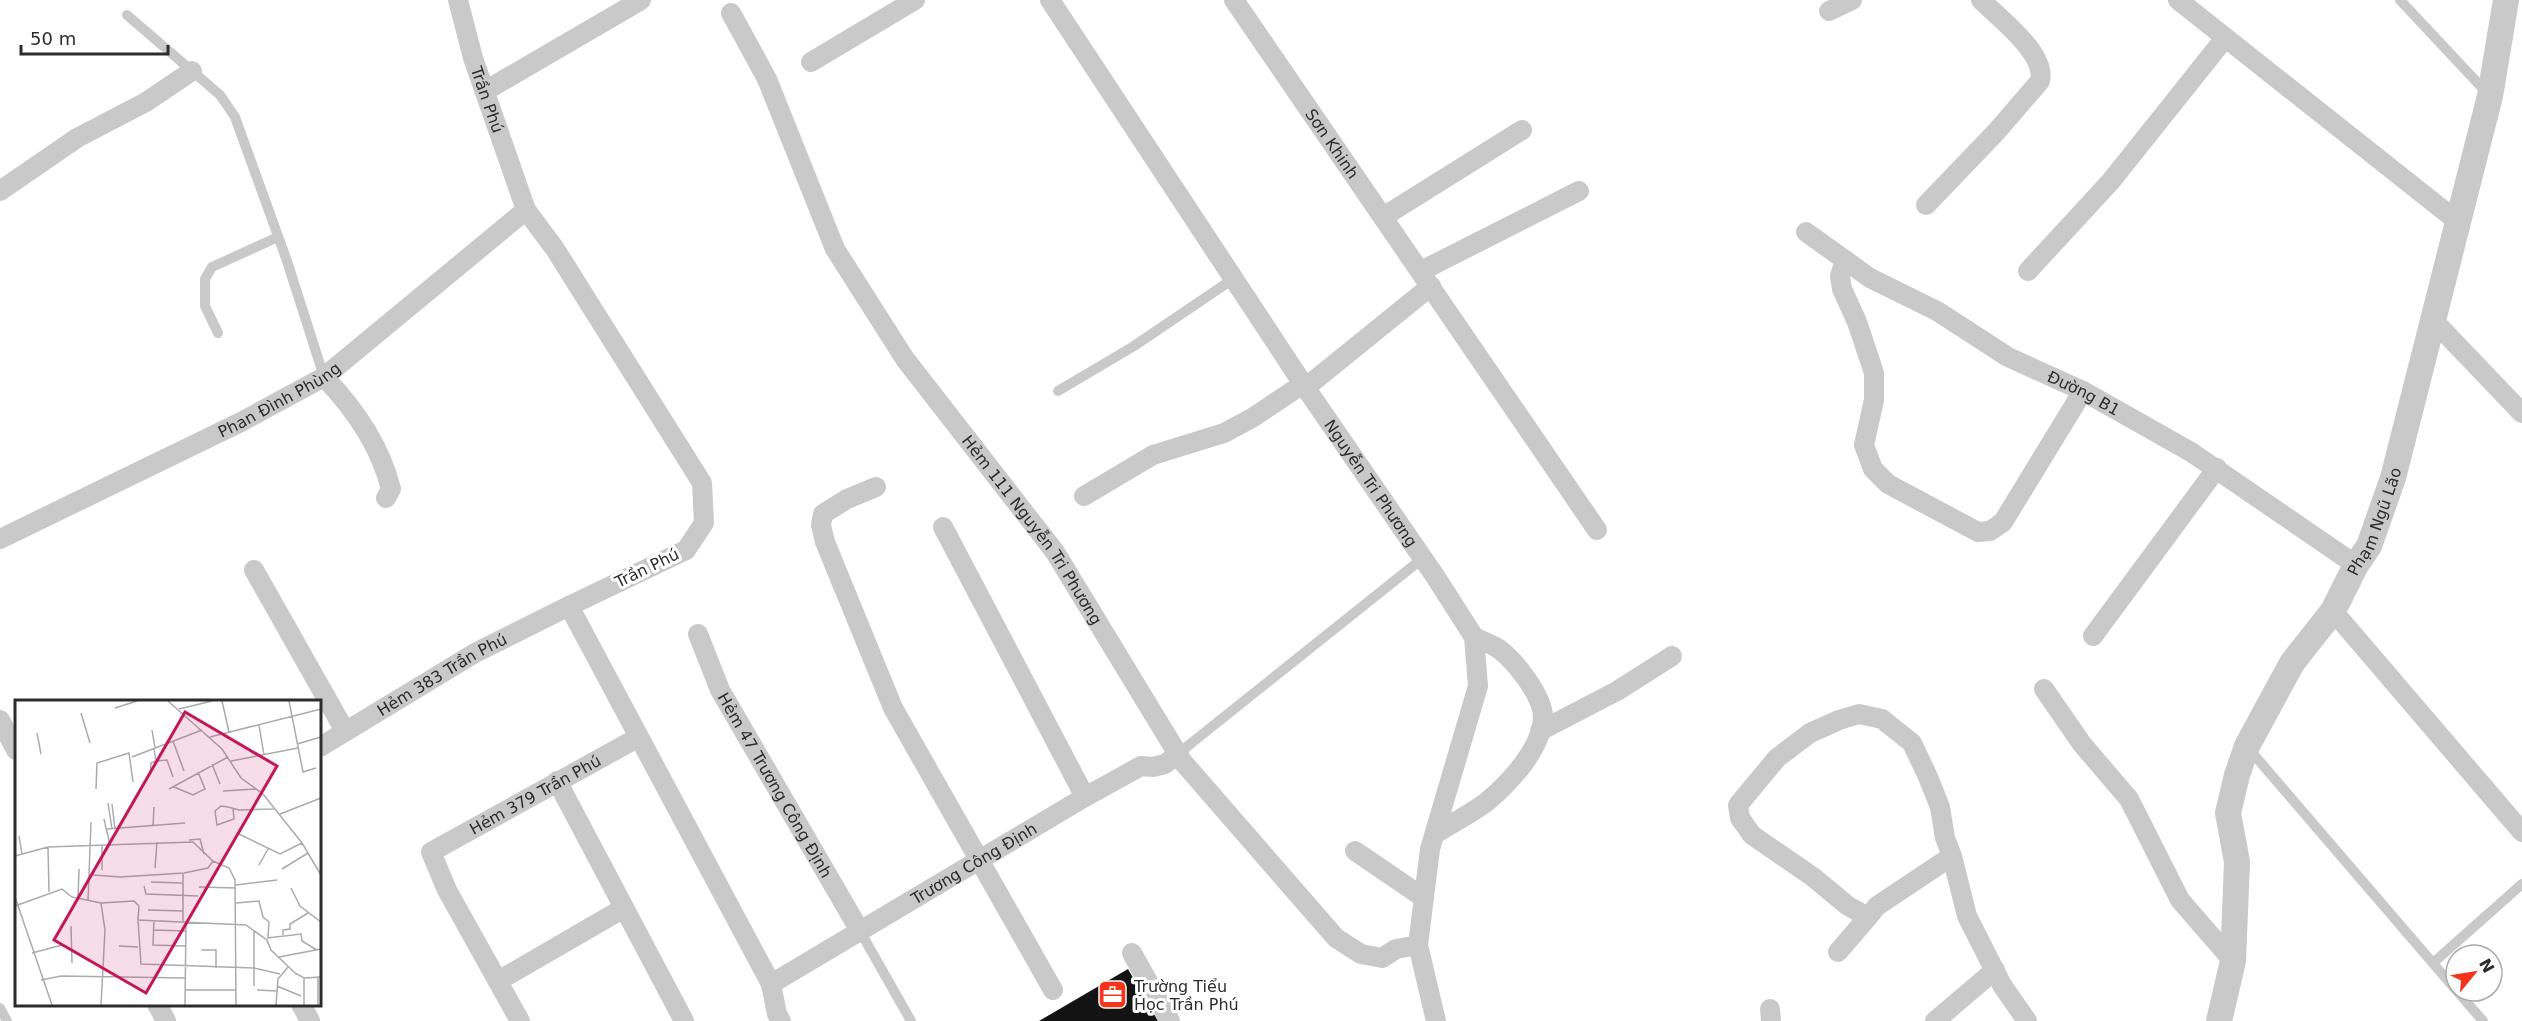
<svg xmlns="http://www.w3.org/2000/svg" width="2522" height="1021" viewBox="0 0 2522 1021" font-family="'DejaVu Sans',sans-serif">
<rect width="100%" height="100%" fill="#fff"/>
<!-- building -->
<path fill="#131313" d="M1128 969 1158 1021H1039Z"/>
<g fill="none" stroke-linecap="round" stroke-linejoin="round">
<!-- service -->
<g stroke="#c9c9c9" stroke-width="10">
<path d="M2400 0 2488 94"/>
<path d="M127 15 220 95 235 117 287 261 324 377"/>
<path d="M218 333 205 306V279L212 267 278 237"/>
<path d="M1058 391 1134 346 1233 279"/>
<path d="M2249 749 2456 990"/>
<path d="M1179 753 1423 558"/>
<path d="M860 931 911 1021"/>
<path d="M2433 963 2522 884"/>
<path d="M2457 991 2483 1021"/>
<path d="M0 1008 7 1021"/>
</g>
<!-- minor -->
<g stroke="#c9c9c9" stroke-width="20">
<path id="s1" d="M458 0 473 58 526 210 555 249 702 483 704 523 686 550 569 606 771 984 777 1014 781 1021"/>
<path id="s2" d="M1050 0 1303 384 1435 576 1474 637 1478 686 1430 849 1418 945 1436 1021"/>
<path id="s3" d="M1234 0 1597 530"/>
<path d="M2178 0 2457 221"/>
<path d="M1829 11 1852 0"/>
<path id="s4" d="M731 13 767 79 835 249 905 359 1055 552 1182 761 1336 938 1361 954 1382 958 1396 949 1418 945"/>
<path d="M811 62 915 0"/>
<path d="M485 91 641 0"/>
<path d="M0 191 77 138 146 102 192 71"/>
<path d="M1926 205 1997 131 2040 81C2047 54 1999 18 1981 0"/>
<path d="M1383 217 1522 130"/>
<path id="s5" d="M1806 232 1870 278 1937 311 2008 357 2083 391 2191 452 2356 565"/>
<path d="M1845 260 1840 276 1842 289 1857 322 1874 373V400L1864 445 1873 469 1888 484 1978 532 1990 531 2003 522 2083 391"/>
<path d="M1421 271 1579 191"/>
<path d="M2028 271 2111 181 2225 38"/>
<path d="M2432 319 2522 413"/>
<path d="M324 377C355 409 380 445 391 489L386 498"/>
<path d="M1305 388 1431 286"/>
<path d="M876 487 847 499 823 514 821 525 825 542 893 708 1053 990"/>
<path d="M1084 496 1153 455 1224 433 1252 418 1303 384"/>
<path d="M943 527 1085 797"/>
<path id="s6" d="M0 539 241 422 324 377 526 210"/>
<path d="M254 570 345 731"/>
<path d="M2333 611 2522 832"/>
<path id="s7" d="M698 634 720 690 860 931"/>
<path d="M2093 636 2217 468"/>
<path d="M2044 689 2082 744 2129 799 2180 900 2233 961"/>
<path d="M0 720 16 750"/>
<path d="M1540 731 1617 691 1672 656"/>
<path id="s8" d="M320 747 475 653 569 606"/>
<path d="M557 781 684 1021"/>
<path d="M1435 834C1452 823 1473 813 1489 800 1511 781 1542 748 1543 717 1543 696 1515 661 1499 649 1491 644 1482 641 1474 637"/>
<path d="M1355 851 1424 898"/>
<path d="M1952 856 1877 906 1868 917 1848 906 1813 877 1752 835 1740 818 1738 805 1777 758 1810 733 1839 720 1859 714 1882 719 1912 743 1928 777 1940 807 1945 838 1952 856 1967 916 2002 985 2027 1021"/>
<path d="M1838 952 1868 917"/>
<path d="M1132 953 1170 1021"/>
<path d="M498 981 624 908"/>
<path id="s9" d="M771 984 1085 797 1141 766 1153 767 1165 764 1179 753"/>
<path d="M157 1004 166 1021"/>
<path d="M301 1004 310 1021"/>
<path d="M1770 1009 1771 1021"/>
<path id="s10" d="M520 1021 447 890 431 852 639 737"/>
<path d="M1935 1021 1995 970"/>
</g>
<!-- tertiary -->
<path stroke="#c9c9c9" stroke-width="26" id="s11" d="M2219 1021 2233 961 2237 862 2228 813 2237 775 2247 746 2292 663 2333 611 2356 565 2369 546 2393 478 2490 96 2506 0"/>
</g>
<!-- icons -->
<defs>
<symbol id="office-square" viewBox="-11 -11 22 22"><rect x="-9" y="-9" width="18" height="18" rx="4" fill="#f6341c" stroke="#fff"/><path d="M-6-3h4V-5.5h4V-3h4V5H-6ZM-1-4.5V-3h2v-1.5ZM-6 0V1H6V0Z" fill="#fff"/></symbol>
</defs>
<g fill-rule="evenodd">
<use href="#office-square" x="1096" y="978" width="33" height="33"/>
</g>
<g text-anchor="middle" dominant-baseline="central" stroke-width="6" stroke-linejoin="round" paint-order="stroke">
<!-- street labels -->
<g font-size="16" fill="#2c2c2c" stroke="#fff">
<text stroke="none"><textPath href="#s1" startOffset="104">Trần Phú</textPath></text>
<text stroke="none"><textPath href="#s3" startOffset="174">Sơn Khinh</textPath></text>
<text stroke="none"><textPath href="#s5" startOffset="322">Đường B1</textPath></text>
<text stroke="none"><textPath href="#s6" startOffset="312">Phan Đình Phùng</textPath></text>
<text stroke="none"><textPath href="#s2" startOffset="580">Nguyễn Tri Phương</textPath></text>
<text stroke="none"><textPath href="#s11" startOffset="540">Phạm Ngũ Lão</textPath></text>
<text stroke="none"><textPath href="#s4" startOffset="602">Hẻm 111 Nguyễn Tri Phương</textPath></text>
<text transform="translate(647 568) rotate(-26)">Trần Phú</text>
<text stroke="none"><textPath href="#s8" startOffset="142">Hẻm 383 Trần Phú</textPath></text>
<text stroke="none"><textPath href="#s7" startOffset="170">Hẻm 47 Trương Công Định</textPath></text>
<text stroke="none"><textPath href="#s10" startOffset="310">Hẻm 379 Trần Phú</textPath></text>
<text stroke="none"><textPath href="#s9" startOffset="236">Trương Công Định</textPath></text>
</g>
<!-- poi labels -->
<g font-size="16" fill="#2c2c2c" stroke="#fff" text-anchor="start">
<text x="1134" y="986">Trường Tiểu<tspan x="1134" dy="18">Học Trần Phú</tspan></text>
</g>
</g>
<!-- overview -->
<g transform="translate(15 700)">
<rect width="306" height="306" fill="#fff"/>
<path fill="none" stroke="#ababab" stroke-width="1.5" d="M153 1 207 49 226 78 248 94 287 143 306 175M207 1 214 32M274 1 288 72 301 68M100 8 122 1M164 9 197 1M66 13 75 43M244 25 249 55M137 30 140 48M22 33 26 54M195 37 306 9M158 41 169 71M282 44 306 37M117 57 187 30M141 61 152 60 158 77M216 61 283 48M197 64 205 84M135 75 136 63 141 61 139 49M159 87 178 95 190 89 183 72M81 89 82 63 114 53 118 82M154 89 213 57M208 91 241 89M93 103 97 129M97 104 100 129M218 108 219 119 202 125 200 111 206 106 213 107 224 110 259 109M265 114 306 98M89 119 95 145M138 126 139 107M92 129 170 123M222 133 265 154 287 143M4 136 7 154M174 140 185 139 189 154M87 145V170M33 147 34 192M0 156 33 147 178 142 198 161 214 168 220 180 221 305M244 165 253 149M140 168 142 142M267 169 293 153M78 175 105 177 169 173 193 168 198 161M136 182 167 183M221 185 262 180M129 186 131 194 183 196M184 187 221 188M276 188 285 206 306 222M0 197 37 305M63 198 64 169M73 201 76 122M86 203 90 230 86 305M221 203 244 201 248 217 254 222 253 237M0 206 47 189 57 197 86 203 119 201 124 206 123 220 231 225 252 240 256 250 280 273 289 278 306 277M133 210 168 211M123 220 126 264 239 268 265 274M139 220 138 245 170 246M168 221V173M56 226 57 263M139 230 171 231M268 235V230L275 229V224L293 213M252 238 286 234 287 241 302 250M104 246 123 247M186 250H201V268M17 253 47 245M264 257 306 249M289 278V305M26 280 46 276 170 278M239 286V231M262 286 286 296M170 290H221M242 290 262 291M170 305 171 222M261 305 263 279 273 267M303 305V277"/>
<path fill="#c2185b" fill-opacity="0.15" stroke="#c2185b" stroke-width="3" d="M170 12 262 66 131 293 39 240Z"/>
<rect width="306" height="306" fill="none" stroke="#2c2c2c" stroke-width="3"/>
</g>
<!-- north arrow -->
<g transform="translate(2474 973) rotate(60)"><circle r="28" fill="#ffffff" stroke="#ababab" stroke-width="1.5"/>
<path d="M0-4.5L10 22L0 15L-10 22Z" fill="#f6341c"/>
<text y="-9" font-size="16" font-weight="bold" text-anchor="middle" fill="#2c2c2c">N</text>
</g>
<!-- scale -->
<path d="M21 45v9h147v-9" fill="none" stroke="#2c2c2c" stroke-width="3"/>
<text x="30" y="45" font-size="18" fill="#2c2c2c" stroke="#ffffff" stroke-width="4.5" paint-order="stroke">50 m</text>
</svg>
